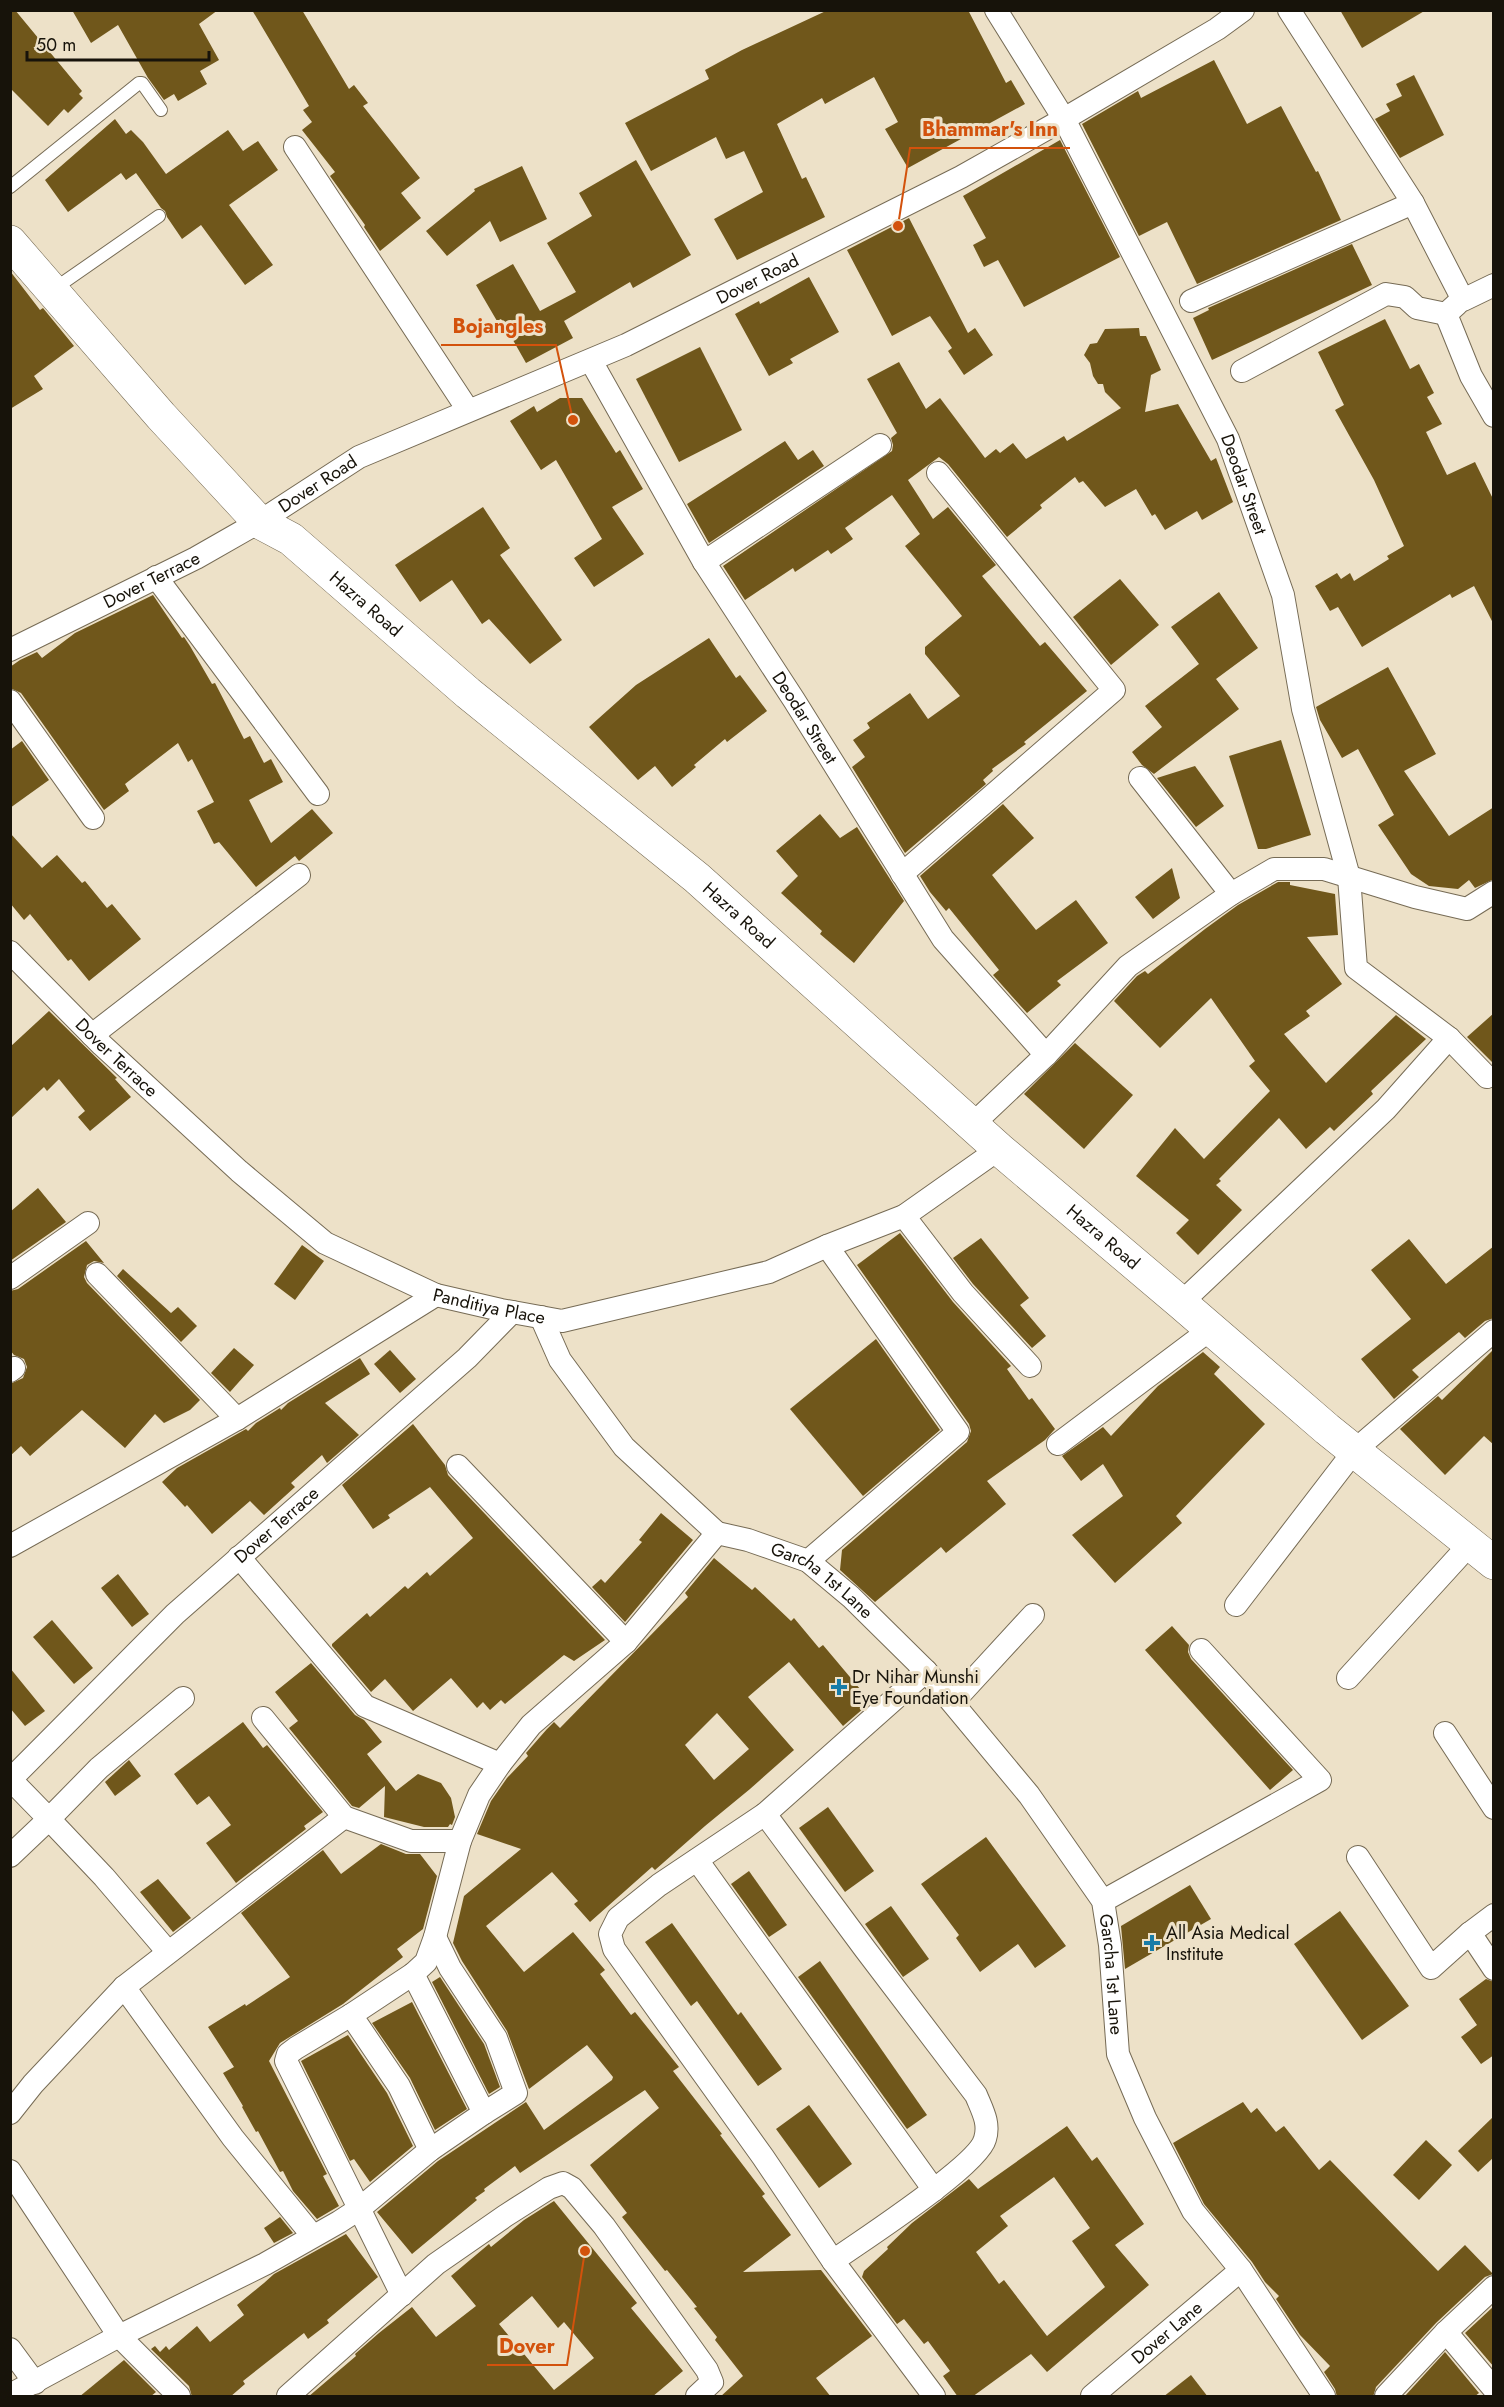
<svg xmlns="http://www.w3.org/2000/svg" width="1504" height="2407" viewBox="0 0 1504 2407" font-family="Jost,sans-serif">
<rect width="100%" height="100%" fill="#ede1c8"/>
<!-- building -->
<g fill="#70571b" fill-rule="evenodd">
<path d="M10 10H15L82 91 79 94 83 98 68 113 64 109 48 126 10 88Z"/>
<path d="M72 10H218L199 24 219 60 200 71 207 84 178 101 174 94 164 100 148 78 118 25 91 43Z"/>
<path d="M252 10H302L349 89 354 85 368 103 363 106 420 178 401 193 421 218 380 251 364 227 365 225 330 176 335 172 302 130 312 122 303 110 309 106Z"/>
<path d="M828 10H968L1006 83 1011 80 1025 104 908 168 885 129 898 122 874 77 825 104 822 98 777 124 802 179 806 177 825 217 737 260 714 219 763 192 744 151 726 159 716 137 651 171 625 123 709 79 705 70 742 50Z"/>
<path d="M1340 10H1426L1362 48Z"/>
<path d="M1214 60 1247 124 1281 106 1316 172 1318 171 1341 220 1197 284 1167 222 1139 236 1082 124 1138 91 1141 98Z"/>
<path d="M1414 75 1444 135 1400 158 1375 119 1390 111 1386 104 1402 96 1396 84Z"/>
<path d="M115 119 126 134 131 130 143 142 166 174 228 130 243 151 258 141 278 170 229 205 273 265 245 285 201 225 182 239 167 217 165 211 161 208 136 173 126 180 121 173 68 212 45 180Z"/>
<path d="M1060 140 1120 257 1024 307 998 260 984 267 973 245 986 238 963 196Z"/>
<path d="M636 160 691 255 633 288 630 282 564 321 573 338 526 363 501 319 497 321 476 285 513 264 540 311 576 292 547 243 592 216 579 193Z"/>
<path d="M522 166 547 219 500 242 490 221 447 256 426 231 475 191 474 189Z"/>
<path d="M909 218 968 333 975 328 993 355 964 375 948 351 952 348 930 316 892 336 847 250Z"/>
<path d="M1352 244 1372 285 1212 360 1193 318 1209 310 1208 308Z"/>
<path d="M10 271 40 310 43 308 74 346 34 376 43 389 10 409Z"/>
<path d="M809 277 839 332 790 359 793 363 769 376 735 314 759 301 760 304Z"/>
<path d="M1385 319 1410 369 1419 364 1434 393 1427 397 1442 424 1426 432 1447 475 1475 462 1494 501V625L1474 586 1452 598 1450 594 1362 647 1338 607 1330 611 1315 586 1337 573 1341 579 1350 573 1354 581 1389 559 1387 556 1404 546 1374 480 1335 410 1344 405 1318 352Z"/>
<path d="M1139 328 1140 336H1146L1161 370 1151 375 1145 412 1178 404 1211 461 1216 458 1233 502 1202 520 1197 511 1165 530 1155 514 1152 516 1136 489 1105 507 1083 481 1079 483 1075 477 1040 505 1042 508 1007 537 948 464 939 457 908 480 933 519 948 507 996 565 982 576 1040 646 1045 642 1087 691 1024 742 1026 744 992 769 993 771 983 780 986 784 905 853 852 767 865 757 853 740 870 728 867 723 910 693 928 719 960 696 925 654V647L962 616 905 546 920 534 892 495 845 528 853 539 831 554 828 550 795 572 793 568 745 600 723 566 892 451 893 445 891 438 897 433 867 379 899 362 926 409 940 398 985 458 996 449 1000 453 1013 443 1026 459 1064 436 1067 441 1121 408 1105 392 1103 384H1098L1093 376 1090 363 1084 355 1090 344 1097 343 1105 329Z"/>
<path d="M700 347 742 430 679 462 636 379Z"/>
<path d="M560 398H582L616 453 620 450 643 489 612 507 644 554 594 587 574 558 602 539 556 460 541 470 510 421 534 406 537 412Z"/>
<path d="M785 441 798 460 813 450 824 466 709 543 687 504Z"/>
<path d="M483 507 510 548 500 555 562 640 530 664 489 619 482 624 452 580 420 602 395 565Z"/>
<path d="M1120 579 1159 625 1111 665 1073 617Z"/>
<path d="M1219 592 1258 648 1216 679 1239 709 1154 774 1142 765 1132 752 1162 727 1145 706 1199 664 1171 627Z"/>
<path d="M153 595 182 638 184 637 190 646 212 684 215 683 244 739 250 736 264 763 271 759 283 782 249 800 271 843 312 809 333 833 299 861 295 856 256 887 219 842 214 844 197 811 214 802 192 759 188 762 178 743 125 784 129 791 104 810 21 693 10 688V667L20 660 37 652 42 658 75 633Z"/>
<path d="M709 638 736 678 740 675 767 711 727 742 725 739 694 765 696 767 672 787 655 766 638 780 589 727 636 685Z"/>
<path d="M1388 667 1436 754 1404 771 1449 836 1494 807V879L1475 888 1469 880 1458 889 1429 886 1411 874 1378 825 1394 815 1358 749 1342 758 1320 720 1316 707Z"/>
<path d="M1281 740 1311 835 1266 849H1258L1229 756Z"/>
<path d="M22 741 49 780 10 808V750Z"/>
<path d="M1195 766 1224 806 1196 827 1157 778Z"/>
<path d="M1003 804 1034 838 992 875 1036 930 1076 900 1108 943 1057 981 1061 985 1027 1013 993 975 999 970 949 908 946 911 930 892 920 876Z"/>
<path d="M820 814 840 838 857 827 904 901 854 963 820 934 822 931 781 893 798 876 776 851Z"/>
<path d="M10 833 42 868 57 855 82 883 85 881 107 908 112 904 141 939 89 981 71 959 68 961 30 914 24 920 10 903Z"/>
<path d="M1172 868 1180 898 1153 919 1135 897Z"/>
<path d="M1278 882H1290V885L1335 894 1338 935 1307 937 1342 984 1306 1011 1310 1016 1284 1034 1326 1083 1396 1015 1426 1039 1371 1091 1373 1094 1334 1131 1330 1127 1306 1149 1279 1118 1219 1179 1221 1181 1216 1185 1242 1210 1198 1255 1176 1233 1189 1220 1136 1176 1175 1128 1204 1159 1270 1091 1249 1066 1255 1061 1211 998 1160 1048 1114 1001 1137 976 1145 971 1148 974 1205 929 1238 905Z"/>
<path d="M49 1011 117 1078 115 1079 131 1097 90 1131 78 1117 85 1111 59 1079 47 1091 44 1087 10 1119V1047Z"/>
<path d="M1494 1013V1064L1467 1037Z"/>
<path d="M1075 1043 1133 1095 1084 1149 1024 1094Z"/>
<path d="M38 1188 66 1222 10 1261V1212Z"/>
<path d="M900 1233 953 1302 1011 1366 1007 1369 1029 1400 1032 1398 1055 1429 1045 1440 987 1481 1006 1504 946 1553 941 1547 875 1602 840 1570 842 1550 967 1442 971 1431 969 1424 857 1265Z"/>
<path d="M981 1238 1029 1298 1020 1305 1046 1336 1032 1348 973 1284 953 1258Z"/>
<path d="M1409 1239 1446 1284 1494 1246V1318L1485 1321 1465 1338 1459 1332 1412 1370 1419 1377 1394 1399 1361 1359 1411 1319 1371 1270Z"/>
<path d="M86 1241 104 1263 94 1261 87 1265 84 1277 87 1283 200 1400 190 1410 164 1423 155 1414 125 1448 82 1410 30 1456 21 1446 10 1456V1384L23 1378 27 1367 24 1359 14 1355 10 1350V1291L18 1289Z"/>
<path d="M302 1245 324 1261 295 1300 274 1284Z"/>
<path d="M123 1269 171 1313 178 1307 197 1326 181 1342 117 1276Z"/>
<path d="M876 1339 940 1430 863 1496 790 1409Z"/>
<path d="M234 1348 254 1365 230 1392 211 1373Z"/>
<path d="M1494 1349V1445L1484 1436 1445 1475 1400 1429 1438 1396 1442 1400Z"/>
<path d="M390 1350 416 1379 400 1393 374 1364Z"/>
<path d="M1203 1352 1220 1367 1214 1374 1265 1424 1176 1516 1182 1523 1115 1583 1072 1535 1123 1496 1103 1464 1081 1481 1062 1456 1103 1427 1111 1436 1158 1386Z"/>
<path d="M360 1358 370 1374 325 1403 359 1435 327 1463 322 1455 291 1483 295 1487 264 1515 250 1501 212 1534 187 1505 185 1507 162 1482 177 1468 246 1429 248 1431 256 1423 280 1408 281 1410 288 1403Z"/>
<path d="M413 1424 445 1465 448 1475 605 1640 574 1661 564 1655 505 1704 501 1700 490 1710 483 1702 477 1708 451 1678 413 1711 385 1679 371 1692 332 1646V1644L367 1613 370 1617 405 1586 408 1589 427 1572 430 1576 473 1538 430 1487 388 1515 390 1518 373 1529 342 1485Z"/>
<path d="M661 1513 693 1540 625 1622 592 1587 601 1579 605 1583 642 1542 639 1540Z"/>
<path d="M714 1558 752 1590 755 1587 791 1621 794 1618 819 1648 823 1645 871 1702 843 1726 789 1662 748 1697 794 1750 750 1789 705 1826 655 1870 652 1867 590 1922 574 1904 578 1901 552 1872 486 1926 524 1972 573 1932 605 1970 600 1974 631 2015 635 2012 679 2067 673 2071 722 2134 720 2135 765 2194 762 2196 791 2235 743 2272 821 2270 872 2336 816 2378 831 2397H720L743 2376 715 2340 717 2337 694 2308 697 2307 667 2270 665 2271 622 2217 627 2213 590 2165 659 2108 645 2090 520 2173 515 2166 484 2189 485 2191 475 2198 477 2200 412 2254 377 2212 438 2161 526 2102 544 2130 612 2080 613 2077 587 2045 529 2089 507 2031 462 1961 453 1943 464 1896 521 1849 477 1834 491 1801 507 1778 528 1756 526 1753 547 1729 554 1722 560 1728 688 1597 685 1593ZM717 1713 749 1749 714 1780 685 1745Z"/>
<path d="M118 1574 149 1614 132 1627 101 1588Z"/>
<path d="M52 1620 93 1668 74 1684 33 1637Z"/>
<path d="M1172 1626 1189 1645 1188 1652 1191 1659 1293 1770 1270 1790 1145 1650Z"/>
<path d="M311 1663 355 1715 364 1720 382 1742 367 1754 396 1791 418 1774 441 1783 451 1798 455 1817 452 1825 450 1824 448 1827H424L384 1817 385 1786 359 1808 352 1806 289 1728 298 1721 275 1692Z"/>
<path d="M10 1668 45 1711 25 1726 10 1708Z"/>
<path d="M243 1722 263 1748 267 1745 323 1812 304 1826 306 1829 236 1883 206 1843 231 1825 209 1796 197 1805 174 1774Z"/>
<path d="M129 1760 141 1776 115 1796 105 1782Z"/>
<path d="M828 1807 874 1871 845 1892 799 1828Z"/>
<path d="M986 1837 1066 1946 1035 1968 1018 1944 980 1972 956 1938 959 1935 921 1884Z"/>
<path d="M381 1844 406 1854H420L437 1876 423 1929 397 1949 403 1957 343 2004 280 2043 269 2061 327 2174 323 2176 339 2206 317 2219 293 2191 283 2171 280 2172 258 2131 256 2132 242 2107 243 2106 223 2073 234 2067 208 2027 245 2004 246 2006 290 1977 241 1913 323 1850 341 1874Z"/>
<path d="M749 1871 787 1925 769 1937 731 1884Z"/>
<path d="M158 1879 191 1918 173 1932 140 1892Z"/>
<path d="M1190 1885 1211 1919 1125 1969 1121 1926Z"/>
<path d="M891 1906 929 1959 903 1977 865 1924Z"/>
<path d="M1340 1911 1409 2006 1362 2040 1294 1944Z"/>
<path d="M672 1923 738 2015 741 2012 782 2069 758 2086 697 2001 691 2006 645 1942Z"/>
<path d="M820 1961 927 2115 907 2129 798 1977Z"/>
<path d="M440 1977 484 2044 500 2087 489 2094 432 1982Z"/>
<path d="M1486 1979 1494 1982V2055L1481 2064 1461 2037 1477 2025 1459 1999Z"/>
<path d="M412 2002 467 2109 435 2130 410 2078 372 2023Z"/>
<path d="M348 2035 387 2093 413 2146 370 2182 354 2159 350 2161 301 2061Z"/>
<path d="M1243 2102 1251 2113 1257 2108 1276 2132 1284 2126 1319 2170 1330 2160 1438 2271 1465 2245 1493 2274 1485 2277 1436 2323 1376 2387 1373 2397H1337L1335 2389 1324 2372 1330 2366 1300 2335 1276 2299 1279 2296 1265 2282 1252 2262 1204 2204 1173 2143Z"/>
<path d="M809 2105 852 2164 819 2188 776 2129Z"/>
<path d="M1494 2116V2157L1478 2172 1458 2151Z"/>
<path d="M1067 2126 1092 2161 1097 2157 1144 2224 1115 2245 1149 2285 1047 2372 1031 2354 972 2397H958L943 2376 950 2371 928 2341 924 2344 904 2319 897 2324 862 2277 864 2271 888 2249 887 2247 912 2223 969 2179 978 2189ZM1054 2177 1090 2228 1072 2241 1105 2287 1047 2336 1004 2280 999 2284 976 2252 1008 2226 1000 2216Z"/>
<path d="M1426 2140 1452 2165 1419 2200 1393 2175Z"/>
<path d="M554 2201 637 2303 631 2308 683 2371 652 2397H308L356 2356 355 2354 379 2333 412 2307 436 2337 476 2306 451 2276 489 2244 491 2247 524 2220ZM532 2296 558 2328 564 2322 594 2358 554 2390 499 2324Z"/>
<path d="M280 2217 293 2233 274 2243 264 2228Z"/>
<path d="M346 2234 378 2277 327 2320 329 2323 308 2339 304 2333 243 2381 245 2384 230 2397H192L189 2386 151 2349 155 2346 160 2352 166 2346 169 2350 197 2326 210 2342 244 2315 237 2305 264 2283 274 2274Z"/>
<path d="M1494 2306V2367L1465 2333Z"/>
<path d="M1445 2352 1479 2393 1474 2397H1404Z"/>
<path d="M124 2360 156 2392 150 2397H79Z"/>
<path d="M1191 2375 1208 2397H1163Z"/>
</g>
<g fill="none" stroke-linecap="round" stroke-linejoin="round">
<defs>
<g id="lane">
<path d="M10 187 139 83H142L161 110"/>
<path d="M54 289 159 216"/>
</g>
<g id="street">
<path id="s1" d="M996 10 1064 119 1228 439 1283 595 1303 709 1349 877 1356 968 1449 1038 1487 1077"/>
<path d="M1289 10 1413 203 1463 300 1494 285"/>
<path d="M295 147 468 410"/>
<path d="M1191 301 1413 203"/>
<path d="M1457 304 1446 314 1471 376 1494 416"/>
<path id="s2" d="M591 361 704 562 794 700 943 939 1046 1055"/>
<path d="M1242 371 1386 294 1405 297 1417 308 1446 314"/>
<path d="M704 562 880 445"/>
<path d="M156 577 318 794"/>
<path id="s3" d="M10 650 196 558 259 522 359 457 626 345 961 177 1064 119 1217 29 1243 10"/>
<path d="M10 701 93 818"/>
<path d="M1140 778 1231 894"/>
<path d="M902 874 1114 690 938 473"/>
<path id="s4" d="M10 952 102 1045 239 1171 325 1243 436 1295 501 1310 562 1321 769 1272 827 1246 904 1216 999 1149"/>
<path d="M92 1035 299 875"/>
<path d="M972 1125 1046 1055 1128 966 1231 894 1274 869H1324L1415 897 1467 909 1494 892"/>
<path d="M904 1216 963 1293 1030 1366"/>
<path d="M97 1274 237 1419"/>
<path d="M10 1278 88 1223"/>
<path d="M1181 1303 1386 1109 1449 1038"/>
<path d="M541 1317 560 1360 624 1447 717 1533"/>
<path d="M10 1371 14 1368"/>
<path d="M1058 1444 1211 1329"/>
<path d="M458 1466 626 1642"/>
<path d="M10 1546 237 1419 436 1295"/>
<path d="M239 1557 365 1706 500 1764"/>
<path d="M808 1561 958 1432 827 1246"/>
<path d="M1236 1605 1355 1450 1494 1331"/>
<path d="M926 1671 765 1814 659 1885 618 1918 610 1934 614 1949 763 2157 833 2261 934 2396"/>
<path d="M1348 1678 1470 1544"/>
<path d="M953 1702 1033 1615"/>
<path d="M263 1718 344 1817 411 1841H460"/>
<path d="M1445 1733 1494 1808"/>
<path id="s5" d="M10 1780 175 1614 467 1358 512 1312"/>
<path d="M11 1780 49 1819 99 1768 183 1698"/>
<path d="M765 1814 865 1949 976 2095C982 2110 990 2123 985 2139 978 2166 861 2241 833 2261"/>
<path d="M10 1856 49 1819 104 1877 168 1952"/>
<path d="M1358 1857 1431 1968 1470 1933 1494 1915"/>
<path d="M697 1860 934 2190"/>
<path d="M1103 1901 1320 1780 1201 1650"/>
<path d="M1470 1933 1494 1969"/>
<path d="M413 1974 484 2113"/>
<path d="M124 1987 233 2138 312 2235"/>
<path d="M351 2015 296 2048 288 2054 286 2061 402 2295"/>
<path d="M10 2113 33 2084 124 1987 344 1817"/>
<path id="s6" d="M430 2150 399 2086 351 2015 413 1974 426 1962 435 1937 460 1841 479 1795 500 1764 531 1725 626 1642 717 1533 748 1540 808 1561 851 1597 926 1671 1029 1795 1103 1901 1110 1945 1118 2054 1145 2118 1193 2211 1241 2270 1324 2396"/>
<path d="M10 2171 119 2336 179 2396"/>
<path d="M1446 2332 1494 2389"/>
<path d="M10 2349 35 2383"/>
<path d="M10 2395 119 2336 265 2264 339 2222 359 2209 430 2150 484 2113 516 2093 496 2038 450 1968 435 1937"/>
<path d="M288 2396 436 2264 505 2216 549 2188 563 2183 572 2188 604 2226 707 2370 712 2382 697 2396"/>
<path id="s7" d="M1092 2396 1241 2270"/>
<path d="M1386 2396 1446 2332 1494 2287"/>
</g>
<g id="secondary">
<path id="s8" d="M10 242 161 416 259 522 291 539 468 693 697 878 999 1149 1181 1303 1327 1429 1494 1563"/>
</g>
</defs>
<!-- lane casing -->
<use href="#lane" stroke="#766b55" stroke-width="14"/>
<!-- street casing -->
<use href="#street" stroke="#766b55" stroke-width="24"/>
<!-- secondary casing -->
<use href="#secondary" stroke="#766b55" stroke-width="34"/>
<!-- lane -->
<use href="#lane" stroke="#fff" stroke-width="12"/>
<!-- street -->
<use href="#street" stroke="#fff" stroke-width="22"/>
<!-- secondary -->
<use href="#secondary" stroke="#fff" stroke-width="33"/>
</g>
<!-- markers -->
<g fill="#177da8" stroke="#ede1c8" stroke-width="2">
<path d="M836 1678h6v6h6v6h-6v6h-6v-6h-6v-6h6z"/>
<path d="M1149 1934h6v6h6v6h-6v6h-6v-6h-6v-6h6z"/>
</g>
<g text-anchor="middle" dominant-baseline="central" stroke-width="6" stroke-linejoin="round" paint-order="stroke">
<!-- street labels -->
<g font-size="18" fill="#17130a" stroke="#ede1c8">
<text stroke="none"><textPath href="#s3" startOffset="836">Dover Road</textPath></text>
<text stroke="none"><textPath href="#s3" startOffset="350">Dover Road</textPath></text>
<text stroke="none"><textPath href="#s1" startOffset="536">Deodar Street</textPath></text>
<text stroke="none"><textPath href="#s3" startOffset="158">Dover Terrace</textPath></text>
<text stroke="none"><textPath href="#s8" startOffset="510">Hazra Road</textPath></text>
<text stroke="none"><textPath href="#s2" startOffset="416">Deodar Street</textPath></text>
<text stroke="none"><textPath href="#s8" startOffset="996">Hazra Road</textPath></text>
<text stroke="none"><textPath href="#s4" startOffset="150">Dover Terrace</textPath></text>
<text stroke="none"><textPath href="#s8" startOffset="1482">Hazra Road</textPath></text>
<text stroke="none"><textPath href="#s4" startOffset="606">Panditiya Place</textPath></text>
<text stroke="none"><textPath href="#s5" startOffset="369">Dover Terrace</textPath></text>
<text stroke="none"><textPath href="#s6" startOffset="897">Garcha 1st Lane</textPath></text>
<text stroke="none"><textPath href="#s6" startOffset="1401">Garcha 1st Lane</textPath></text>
<text stroke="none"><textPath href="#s7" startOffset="98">Dover Lane</textPath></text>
</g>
<!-- poi labels -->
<g font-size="18" fill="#17130a" stroke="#ede1c8" text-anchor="start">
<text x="852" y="1677">Dr Nihar Munshi<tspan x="852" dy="21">Eye Foundation</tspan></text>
<text x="1166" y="1933">All Asia Medical<tspan x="1166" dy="21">Institute</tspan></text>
</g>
</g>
<!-- callouts -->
<path fill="none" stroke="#d3520c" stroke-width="2" d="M898 226L910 148H1070M573 420L556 345H441M585 2251L567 2365H487"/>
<g fill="#d3520c" stroke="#ede1c8" stroke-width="2">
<circle cx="898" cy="226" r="6"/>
<circle cx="573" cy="420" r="6"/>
<circle cx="585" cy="2251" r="6"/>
</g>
<g font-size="20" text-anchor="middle" font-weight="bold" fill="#d3520c" stroke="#ede1c8" stroke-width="6" stroke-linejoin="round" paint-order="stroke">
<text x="990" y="136">Bhammar's Inn</text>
<text x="498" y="333">Bojangles</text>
<text x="527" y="2353">Dover</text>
</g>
<!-- border -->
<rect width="1504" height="2407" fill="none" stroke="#17130a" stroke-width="24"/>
<!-- scale -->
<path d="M27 51v9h182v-9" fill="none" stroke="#17130a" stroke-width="3"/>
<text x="36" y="51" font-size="18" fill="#17130a" stroke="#ede1c8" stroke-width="4.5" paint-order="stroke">50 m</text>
</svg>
